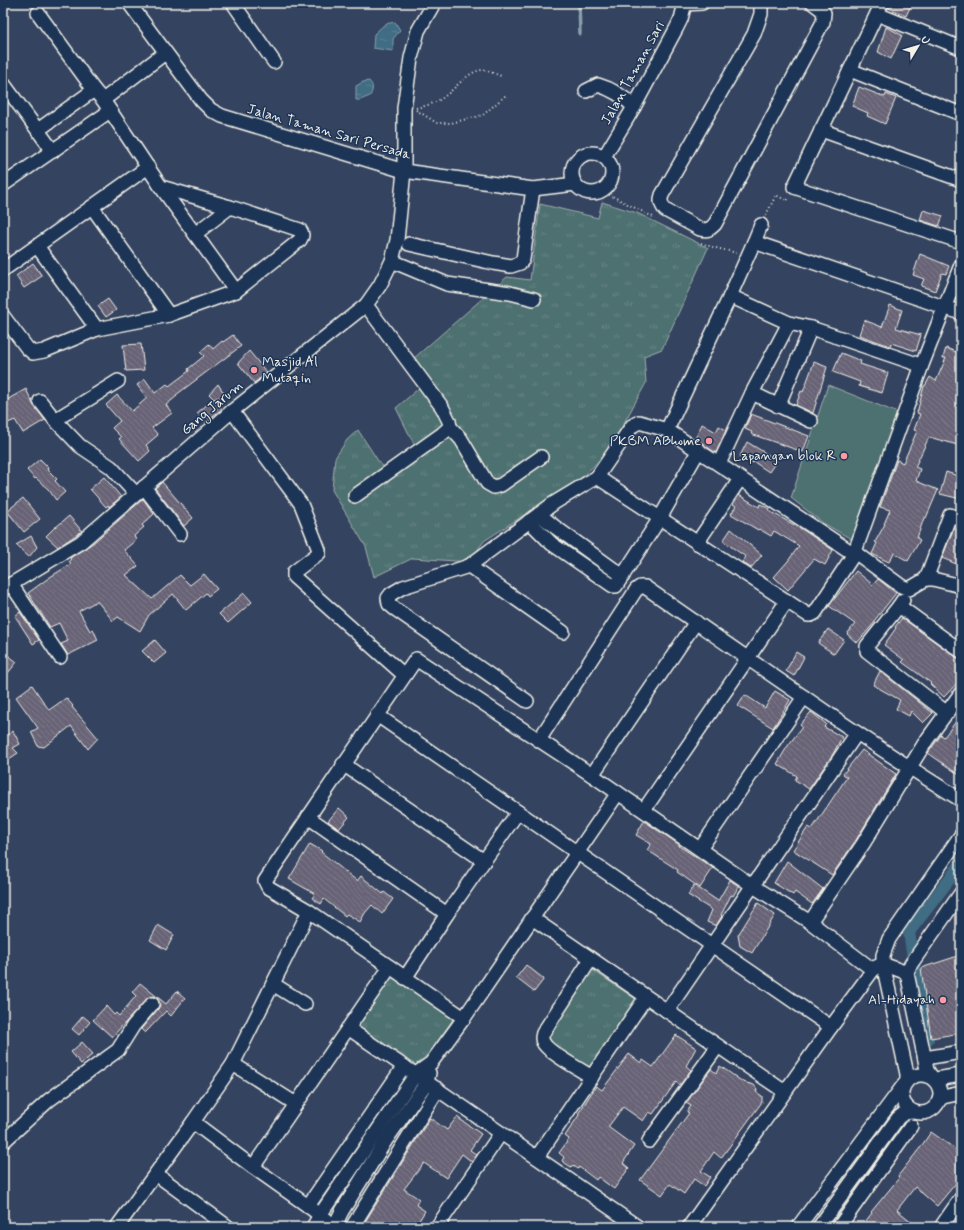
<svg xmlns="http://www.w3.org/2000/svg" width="964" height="1230" viewBox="0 0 964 1230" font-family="Mynerve,sans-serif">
<defs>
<pattern id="grass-tufts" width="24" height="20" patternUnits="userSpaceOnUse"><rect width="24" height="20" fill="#4e7071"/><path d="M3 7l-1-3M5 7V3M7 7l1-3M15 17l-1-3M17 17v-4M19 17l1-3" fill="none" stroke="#688585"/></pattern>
<pattern id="water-ripples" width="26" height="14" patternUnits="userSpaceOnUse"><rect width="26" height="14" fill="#406c84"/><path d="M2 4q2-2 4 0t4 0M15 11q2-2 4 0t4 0" fill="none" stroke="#5c8195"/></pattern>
<pattern id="building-back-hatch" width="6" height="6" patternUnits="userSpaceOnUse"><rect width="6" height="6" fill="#686376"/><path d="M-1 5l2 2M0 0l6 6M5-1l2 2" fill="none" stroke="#7e7a8a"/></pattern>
</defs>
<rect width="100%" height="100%" fill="#344360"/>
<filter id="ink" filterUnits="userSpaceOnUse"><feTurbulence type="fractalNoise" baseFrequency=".025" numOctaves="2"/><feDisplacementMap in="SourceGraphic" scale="8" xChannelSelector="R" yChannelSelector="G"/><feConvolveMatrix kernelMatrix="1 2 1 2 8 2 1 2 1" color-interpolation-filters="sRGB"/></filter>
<g filter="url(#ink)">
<!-- grass -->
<g fill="url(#grass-tufts)" stroke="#a1b0ac">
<path d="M602 202 637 213 708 248 662 349 644 356 646 383 608 452 581 478 484 541 469 562 413 558 374 577 366 547 332 490 335 458 347 440 358 430 386 473 415 446 396 408 426 382 413 359 507 277 530 280 540 204 598 218Z"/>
<path d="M591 969 637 1000 590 1071 545 1040Z"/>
<path d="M390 974 454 1018 419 1069 355 1026Z"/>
</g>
<!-- garden -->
<path fill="#4e7071" stroke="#a1b0ac" d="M828 385 898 413 853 540 823 523 791 498Z"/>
<!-- water -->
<g fill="url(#water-ripples)" stroke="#88a1ac">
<path d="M395 22 400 30 393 39V51L373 48 374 34 385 24Z"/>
<path d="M369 81C374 86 373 90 370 96L360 100H356V86L363 82Z"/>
</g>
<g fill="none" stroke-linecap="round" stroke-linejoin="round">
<!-- stream -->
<path stroke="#88a1ac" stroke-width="3.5" d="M579 3 580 34"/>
<!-- canal -->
<g stroke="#406c84" stroke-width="12">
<path d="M928 1039 913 958 909 932 961 864"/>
<path d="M960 1227 961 1226"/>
</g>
</g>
<!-- building -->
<g fill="url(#building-back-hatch)" stroke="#f4f1e8">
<path d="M890 3H912L906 16 889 8Z"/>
<path d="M886 27 902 35 891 59 878 52Z"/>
<path d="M859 87 885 97 886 94 896 98 885 124 867 116 868 113 852 106Z"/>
<path d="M923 210 943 216 939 226 920 220Z"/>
<path d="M920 254 949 266 946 274 942 273 935 291 921 286 924 279 913 275Z"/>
<path d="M33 263 42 276 24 288 16 276Z"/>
<path d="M108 299 116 310 106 317 98 306Z"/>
<path d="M890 305 902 310 896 328 921 335 916 351 891 343 890 346 859 335 864 320 882 327Z"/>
<path d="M233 335 241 346 176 395 177 396 166 405 172 413 152 428 158 435 146 445 150 451 139 461 119 439 121 437 112 428 120 421 106 405 117 395 132 411 147 398 137 385 145 379 155 393 167 384 169 386 189 371 188 369 204 356 200 352 209 344 213 349 222 341 223 342Z"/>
<path d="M141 344 144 370 126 371 123 345Z"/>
<path d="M946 348 961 354V446L929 437 915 467 920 469 916 481 938 490 926 518H924L917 538 920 540 908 561 894 553 889 562 872 554 877 543 875 542 885 524H884L890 510 880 507 897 460 903 463 917 431 914 430 920 414 917 413 924 386H925L930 377 936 381 946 358H943Z"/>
<path d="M249 351 267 373 254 383 238 363Z"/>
<path d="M841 353 861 361 860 364 888 373 882 393 859 386 860 382 833 372Z"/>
<path d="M814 362 827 367 813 413 796 405 801 391 803 392Z"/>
<path d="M218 384 225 395 214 399 209 394Z"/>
<path d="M26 389 34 406 45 420 23 433 15 420 3 425V402Z"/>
<path d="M214 399 222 409 205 422 197 413Z"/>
<path d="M751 414 809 436 803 452 751 434 752 432 745 429Z"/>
<path d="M702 424 716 432 719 426 726 430 716 453 695 439Z"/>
<path d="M747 442 777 460 769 472 754 462 753 463 740 456Z"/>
<path d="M40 459 48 467 47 469 57 479 55 481 65 492 56 500 49 490 36 478 35 479 27 470Z"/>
<path d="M946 472 961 477V499L940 494Z"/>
<path d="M104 477 121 497 109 507 108 505 106 507 90 489Z"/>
<path d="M162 482 193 518 184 526 155 488Z"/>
<path d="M739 495 759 507 760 504 770 509 769 511 800 528 833 550 825 565 814 559 788 590 774 577 788 561 799 546 774 531 771 536 759 529 758 530 731 514 736 506 733 504Z"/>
<path d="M23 498 40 519 24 532 7 511Z"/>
<path d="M143 499 154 514 142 525 144 527 134 536 136 540 124 550 138 566 126 575 152 599 180 575 190 585 204 574 217 589 208 596 206 593 186 610 173 594 149 615 140 631 118 617 113 621 97 601 79 611 90 631 93 629 98 640 68 655 61 644 68 641 59 623 50 627 28 593 50 577 71 564 69 561 71 559 70 558 93 543Z"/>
<path d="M69 516 82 531 58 547 46 536 55 527H56Z"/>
<path d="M955 525 961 527V566L942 558Z"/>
<path d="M731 529 762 555 751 568 742 562 746 557 723 541Z"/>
<path d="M31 536 37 547 29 557 16 545Z"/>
<path d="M856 571 873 585 878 579 896 593 874 621 875 622 857 643 847 634 855 624 829 606Z"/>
<path d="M244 593 252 602 228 623 219 614Z"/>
<path d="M20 612 39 640 33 644 15 616Z"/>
<path d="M902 618 956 657 961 659V679L944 697 930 684 931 683 902 662 904 660 884 645 896 628 895 627Z"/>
<path d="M828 629 844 640 834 654 818 643Z"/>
<path d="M155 640 166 653 154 663 142 651Z"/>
<path d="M796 652 804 657 794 676 786 671Z"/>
<path d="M9 656 17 662 3 679V660Z"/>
<path d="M880 671 929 710 933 713 923 723 911 711 909 716 896 709 900 700 873 685Z"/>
<path d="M32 685 49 710 66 698 73 706 72 707 98 738 88 749 71 726 44 747 38 746 31 732 38 728 16 697Z"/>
<path d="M775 691 790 700 773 728 738 706 745 695 765 708Z"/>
<path d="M811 712 826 724 824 727 842 737 833 754 809 789 795 780 797 776 777 764 787 747 802 727 800 725Z"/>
<path d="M961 715V776L928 753 941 735 944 737Z"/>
<path d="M13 731 20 744 13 748 18 753 3 763V738Z"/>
<path d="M862 750 896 774 856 840 832 875 793 850 808 827 812 829 847 777 843 774Z"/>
<path d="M339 808 349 817 339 829 328 821Z"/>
<path d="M644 821 680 845 679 846 713 868 700 888 677 872 678 870 647 850 651 844 636 835Z"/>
<path d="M310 844 322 851 321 852 357 881 361 876 383 894 384 892 393 899 382 914 372 905 365 913 360 922 347 914 345 916 324 899 321 904 312 898 315 894 289 879Z"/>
<path d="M787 861 823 889 812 904 795 892 793 895 774 883Z"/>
<path d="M730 880 739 886 733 896 731 895 721 915 722 916 716 926 707 922 712 910 688 895 694 885 718 901Z"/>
<path d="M758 903 775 915 752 953 740 946 738 935Z"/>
<path d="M158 925 174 935 166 950 150 940Z"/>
<path d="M961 955V1033L931 1038 921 968Z"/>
<path d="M526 965 544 979 534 992 516 978Z"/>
<path d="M140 983 166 1004 177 991 185 998 171 1016 166 1011 145 1033 141 1029 158 1009 160 1005 159 1001 157 998 153 996 149 997 112 1037 93 1020 106 1006 114 1015 116 1013 119 1016 136 996 132 992Z"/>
<path d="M83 1016 90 1022 79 1035 72 1029Z"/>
<path d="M676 1035 696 1048 686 1066 691 1070 680 1085 676 1082 653 1114 649 1112 643 1121 623 1107 608 1127 634 1146 623 1163 629 1168 614 1189 598 1177 596 1180 579 1167 578 1169 573 1165 571 1167 562 1161 564 1157 559 1153 569 1139 565 1136 579 1115 578 1114 596 1086 602 1090 629 1054 641 1063 643 1060 653 1067Z"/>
<path d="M82 1042 93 1054 81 1064 71 1052Z"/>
<path d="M720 1066 743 1082 754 1085 757 1089 756 1092 762 1096V1102L721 1158 714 1152 701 1171 710 1177 704 1186 694 1179 684 1194 670 1184 662 1195 640 1180 689 1113 687 1112 691 1106 686 1103 711 1069 716 1073Z"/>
<path d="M457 1117 481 1134 470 1150 477 1155 472 1162 462 1154 446 1178 424 1163 404 1189 419 1199 416 1205 425 1211 415 1227H365L363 1225 430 1118 447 1130Z"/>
<path d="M931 1132 961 1153V1177L937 1206 915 1187 897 1210 918 1227H861L872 1213 871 1212 899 1178 898 1176 920 1148Z"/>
</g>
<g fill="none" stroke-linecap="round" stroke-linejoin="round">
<defs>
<g id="minor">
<path d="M129 3 201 100 211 110 222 116 404 171 533 189 575 184"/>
<path d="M233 3 274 62"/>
<path d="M761 3V14L754 34 662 195C660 201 661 204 665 210L700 229C708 231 710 229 715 224L823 22 824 13 821 9 813 3"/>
<path d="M882 3 794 187 961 242"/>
<path d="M685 4 702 3"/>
<path d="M38 13 94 90 103 100 161 187 236 291"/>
<path d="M877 14 961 48"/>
<path d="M850 70 961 114"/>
<path d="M3 83 53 151"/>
<path d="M586 91 598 85C612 89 624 97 634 107"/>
<path d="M103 100 165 53"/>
<path d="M38 130 94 90"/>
<path d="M821 130 961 180"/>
<circle cx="592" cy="173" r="20"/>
<path d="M604 157 634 107 676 29 681 19 685 3"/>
<path d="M3 185 110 111"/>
<path d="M92 207 169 315"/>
<path d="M195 234 230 207"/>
<path d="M754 242 761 225"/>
<path d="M409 244 493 263 511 266 520 263 523 259 533 189"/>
<path d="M37 246 97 329"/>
<path d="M392 261 447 284 510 293 534 299"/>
<path d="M3 270 148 167"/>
<path d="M730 296 789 323 811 328 917 364"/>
<path d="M3 316 27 348 33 353 44 351 97 329 169 315 236 291 300 240C303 236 303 234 300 230L230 207 161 187"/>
<path d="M118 381 55 420 80 446 111 467 136 494"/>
<path d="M752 393 811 421"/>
<path d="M40 401 55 420"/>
<path d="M778 406 811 328"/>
<path d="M232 411 301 504 319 550V553L294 572V577L404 675"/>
<path d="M450 427 461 439 487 483 494 487 501 485 541 457"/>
<path d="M667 430 730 296 754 242 961 313"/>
<path d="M719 464 752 393 789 323"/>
<path d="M597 477 808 615H811L815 613 854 554 922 365 961 265"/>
<path d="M144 487 180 534"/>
<path d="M355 496 442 434 450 427 449 421 442 407 366 305"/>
<path d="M539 514 555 527 623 576"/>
<path d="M529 521 552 544 613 586H616L660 518 699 450"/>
<path d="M697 543 740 479"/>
<path d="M469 566 563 632"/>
<path d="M926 579 950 515 961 519"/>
<path d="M11 584 60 657"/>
<path d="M3 589 81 542 232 411 366 305 380 285 392 261 397 240 404 171V108L411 58 418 31 434 3"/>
<path d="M903 600 899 606 961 651"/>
<path d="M899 606 867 646V651L947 713"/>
<path d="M527 701 395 609 389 604 388 598 391 594 403 587 469 566 554 503 597 477 632 426 639 422 667 430 854 554 859 555 901 586 909 589 926 579H933L961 586"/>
<path d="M377 715 831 1027"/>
<path d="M539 740 636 590 640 587H645C749 659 853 733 961 800"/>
<path d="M343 764 484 861"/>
<path d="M592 775 696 622"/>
<path d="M644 810 787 601"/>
<path d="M308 817 447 914"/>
<path d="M700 849 804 697"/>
<path d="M961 893 911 964 907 973 927 1070 933 1079H936L961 1075"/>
<path d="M532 918 785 1092"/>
<path d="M810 922 863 844 926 741 961 693"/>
<path d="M591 959 543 1033C542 1037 541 1039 543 1042 547 1052 581 1070 592 1077"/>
<path d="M405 978 447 914 518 812"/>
<path d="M273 984 305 1004"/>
<path d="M667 1011 857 733"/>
<path d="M464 1018 309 911 268 887 265 881 273 869 416 659 592 775 753 886 810 922 873 970 876 967 883 964 907 973"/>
<path d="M348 1028 638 1227"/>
<path d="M925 1058 961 1052"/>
<path d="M233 1064 296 1104"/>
<circle cx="921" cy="1094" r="19"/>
<path d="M907 1080V1074L883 964V955L889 939 961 835"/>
<path d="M939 1100 943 1097 961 1093"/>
<path d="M193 1122 253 1167 308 1206 320 1215 416 1074 431 1063 464 1018 618 793"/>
<path d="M649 1141 718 1046"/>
<path d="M3 1142 49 1100 118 1050 133 1026 152 1004"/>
<path d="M537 1157 646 997"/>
<path d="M253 1167 390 967"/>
<path d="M156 1174 228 1227"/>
<path d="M308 1206 404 1066"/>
<path d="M117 1227 193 1122 233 1064 309 911"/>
<path d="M313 1227 320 1215 327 1220"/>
<path d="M334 1227 342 1211 386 1140 427 1082 429 1073"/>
<path d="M352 1227 438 1089"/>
<path d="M437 1227 501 1133"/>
<path d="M689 1227 831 1027 873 970"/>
<path d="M798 1227 903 1086"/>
<path d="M819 1227 898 1118C903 1113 907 1112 914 1112"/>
<path d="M839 1227 911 1126"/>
<path d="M941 1227 961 1198"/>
</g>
</defs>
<!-- minor casing -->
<use href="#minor" stroke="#f4f1e8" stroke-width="16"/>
<!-- path -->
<g stroke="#f4f1e8" stroke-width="2" stroke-dasharray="1 3" stroke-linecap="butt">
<path d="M416 108C426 106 437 103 445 96 455 89 469 70 483 70 489 71 495 74 501 76"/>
<path d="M416 110 437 123H451L483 115 506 95"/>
<path d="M602 191 655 218"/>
<path d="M766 215 776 195 787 201 789 197"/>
<path d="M701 243 712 247 737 253"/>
</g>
<!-- minor -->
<use href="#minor" stroke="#1d3557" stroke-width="13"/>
</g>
</g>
<!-- markers -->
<g fill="#ff9aa2" stroke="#1d3557" stroke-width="1.5">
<circle cx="254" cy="370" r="4"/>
<circle cx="709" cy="441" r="4"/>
<circle cx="844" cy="456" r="4"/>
<circle cx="943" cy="1000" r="4"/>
</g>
<g text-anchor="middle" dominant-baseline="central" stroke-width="3" stroke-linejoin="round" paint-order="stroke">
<!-- street labels -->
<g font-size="14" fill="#f4f1e8" stroke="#1d3557">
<text transform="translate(633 73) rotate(-61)">Jalan Taman Sari</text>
<text transform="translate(329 132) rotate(16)">Jalan Taman Sari Persada</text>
<text transform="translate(212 408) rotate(-40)">Gang Jarum</text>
</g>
<!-- poi labels -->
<g font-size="14" fill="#f4f1e8" stroke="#1d3557" text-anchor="end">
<text x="262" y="362" text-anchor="start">Masjid Al<tspan x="262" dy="16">Mutaqin</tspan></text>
<text x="701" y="441">PKBM ABhome</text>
<text x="836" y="456">Lapangan blok R</text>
<text x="935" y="1000">Al-Hidayah</text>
</g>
</g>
<!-- margin -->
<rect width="964" height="1230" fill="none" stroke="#1d3557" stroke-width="16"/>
<rect x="8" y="8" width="948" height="1214" fill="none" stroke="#f4f1e8" stroke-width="1.5" filter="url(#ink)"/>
<!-- north arrow -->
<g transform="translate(918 46) rotate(52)" stroke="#1d3557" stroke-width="3" paint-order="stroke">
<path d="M0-3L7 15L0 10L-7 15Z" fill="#f4f1e8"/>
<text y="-6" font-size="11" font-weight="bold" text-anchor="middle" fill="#f4f1e8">U</text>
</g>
</svg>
